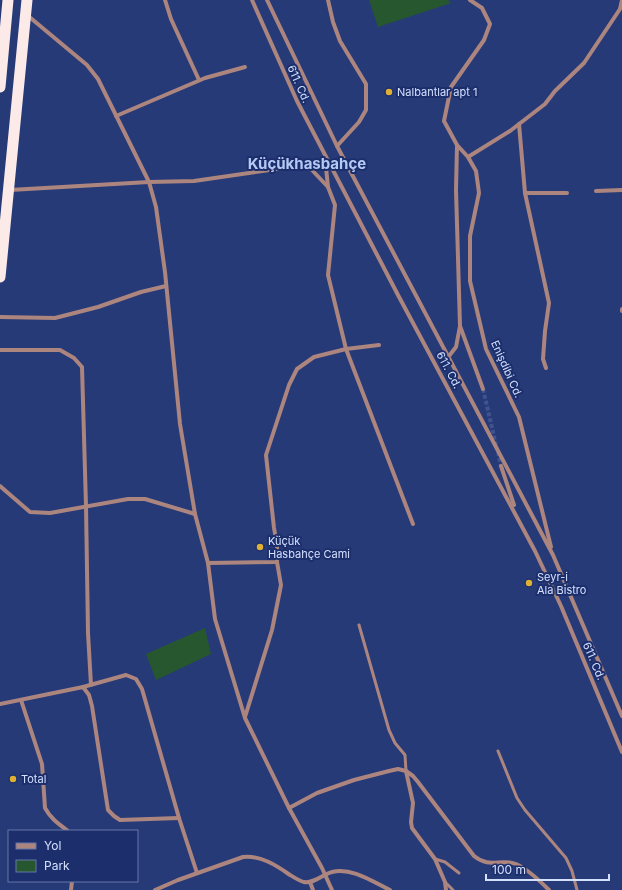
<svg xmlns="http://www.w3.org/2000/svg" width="622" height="890" viewBox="0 0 622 890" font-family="Inter,sans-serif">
<rect width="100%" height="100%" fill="#263a78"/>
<!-- green -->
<g fill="#27572e">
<path d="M369 0H448L451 3 378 27Z"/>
<path d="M205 628 211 654 156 680 146 654Z"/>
</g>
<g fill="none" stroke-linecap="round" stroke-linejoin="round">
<!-- minor-tunnel -->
<g stroke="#40538c" stroke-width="4" stroke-dasharray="4 2" stroke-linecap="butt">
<path d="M483 389 496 445"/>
<path d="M498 452 501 466"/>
</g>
<!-- service -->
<g stroke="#ac857f" stroke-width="3">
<path d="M359 625 389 730 395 743 405 755 406 771"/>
<path d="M498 751 517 798 525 810 566 858 572 871 577 890"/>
<path d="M435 859 445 862 459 873"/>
<path d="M445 882 453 890"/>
</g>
<!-- minor -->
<g stroke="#ac857f" stroke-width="4">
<path d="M165 0 171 19 199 80"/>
<path d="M252 0 297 101 398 295 535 551 561 606 622 752"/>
<path d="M267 0 337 146 553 555 622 716"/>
<path d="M328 0 333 22 340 41 366 84V110L359 122 337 146"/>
<path d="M27 15 87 65 98 79 149 182 156 207 165 272 180 424 195 514 208 563 215 619 245 718 289 808 322 868 332 890"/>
<path d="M116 116 205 78 245 67"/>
<path d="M519 124 525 193 549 303 545 331 543 359 546 368"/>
<path d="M457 145 468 157 476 171 479 193 470 236V281L486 349 519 417 551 547"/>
<path d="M468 157 510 131 545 104 555 91 584 63 620 9 622 0"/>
<path d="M325 158 328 187"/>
<path d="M10 190 149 182 194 181 297 166 311 169 328 187 335 205 328 275 346 349 413 524"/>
<path d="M596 191 622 190"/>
<path d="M525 193H567"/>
<path d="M622 309V311"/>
<path d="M0 317 55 318 98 307 141 292 166 286"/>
<path d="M460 326 483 389"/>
<path d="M0 350H60L74 358 82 367 86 506 88 633 91 685"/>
<path d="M449 356 456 347 460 326 456 190 457 145 444 121 451 87 484 40 490 24 482 8 470 0"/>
<path d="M501 466 514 505"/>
<path d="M0 486 30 512 50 513 128 499H145L195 514"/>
<path d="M208 563 277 562V545L274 528 266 455 289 385 297 369 314 357 346 349 379 345"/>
<path d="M83 687 126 675 136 679 142 689 179 818 197 873"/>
<path d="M21 700 42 764 45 808C51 819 59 824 68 831"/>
<path d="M0 704 83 687 89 695 92 706 108 810 114 816 120 820 179 818"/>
<path d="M245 717 272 630 281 585 277 562"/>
<path d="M406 771 413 803 411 822 412 828 435 859 445 882 446 890"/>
<path d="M289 808 317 793 354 780 389 771 398 769 406 771 413 776 418 782 474 856C490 869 500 858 516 864 528 869 540 881 549 890"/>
<path d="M310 882 313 890"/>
<path d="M71 890 72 881"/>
<path d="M155 890 178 880 243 857C260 855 276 865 290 875 294 877 299 881 304 882 314 884 323 874 332 872 352 867 373 882 390 890"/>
</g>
<!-- trunk -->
<g stroke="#fbeae8" stroke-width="11">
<path d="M0 87 8 0"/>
<path d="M0 277 27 0"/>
</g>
</g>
<!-- markers -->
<g fill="#dfb034" stroke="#1c2f6c" stroke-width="1.5">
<circle cx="389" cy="92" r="4"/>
<circle cx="260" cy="547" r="4"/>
<circle cx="529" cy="583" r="4"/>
<circle cx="13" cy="779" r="4"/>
</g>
<g text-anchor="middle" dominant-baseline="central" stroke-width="4" stroke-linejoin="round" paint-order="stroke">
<!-- street labels -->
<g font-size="11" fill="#d3e0fe" stroke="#1c2f6c">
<text transform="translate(299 84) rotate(66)">611. Cd.</text>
<text transform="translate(507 369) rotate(66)">Enişdibi Cd.</text>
<text transform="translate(449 370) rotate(62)">611. Cd.</text>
<text transform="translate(594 661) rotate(67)">611. Cd.</text>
</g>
<!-- poi labels -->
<g font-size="11" fill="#d3e0fe" stroke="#1c2f6c" text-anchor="start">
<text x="397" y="92">Nalbantlar apt 1</text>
<text x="268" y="541">Küçük<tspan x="268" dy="13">Hasbahçe Cami</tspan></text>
<text x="537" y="577">Seyr-i<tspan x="537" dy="13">Ala Bistro</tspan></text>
<text x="21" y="779">Total</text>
</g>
<!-- district labels -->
<g font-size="15" font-weight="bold" fill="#b6c9f5" stroke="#1c2f6c">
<text x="307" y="163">Küçükhasbahçe</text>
</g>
</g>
<!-- legend -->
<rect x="8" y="830" width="130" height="52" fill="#1c2f6c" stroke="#6576a6"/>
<rect x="16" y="843" width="20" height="6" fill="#ac857f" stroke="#6576a6"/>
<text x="44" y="850" font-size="12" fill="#d3e0fe">Yol</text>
<rect x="16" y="860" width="20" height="12" fill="#27572e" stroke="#6576a6"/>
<text x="44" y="870" font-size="12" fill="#d3e0fe">Park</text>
<!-- scale -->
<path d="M486 874v6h123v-6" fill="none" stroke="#d3e0fe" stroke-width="2"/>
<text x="492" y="874" font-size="12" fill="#d3e0fe" stroke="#1c2f6c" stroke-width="3" paint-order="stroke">100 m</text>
</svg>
